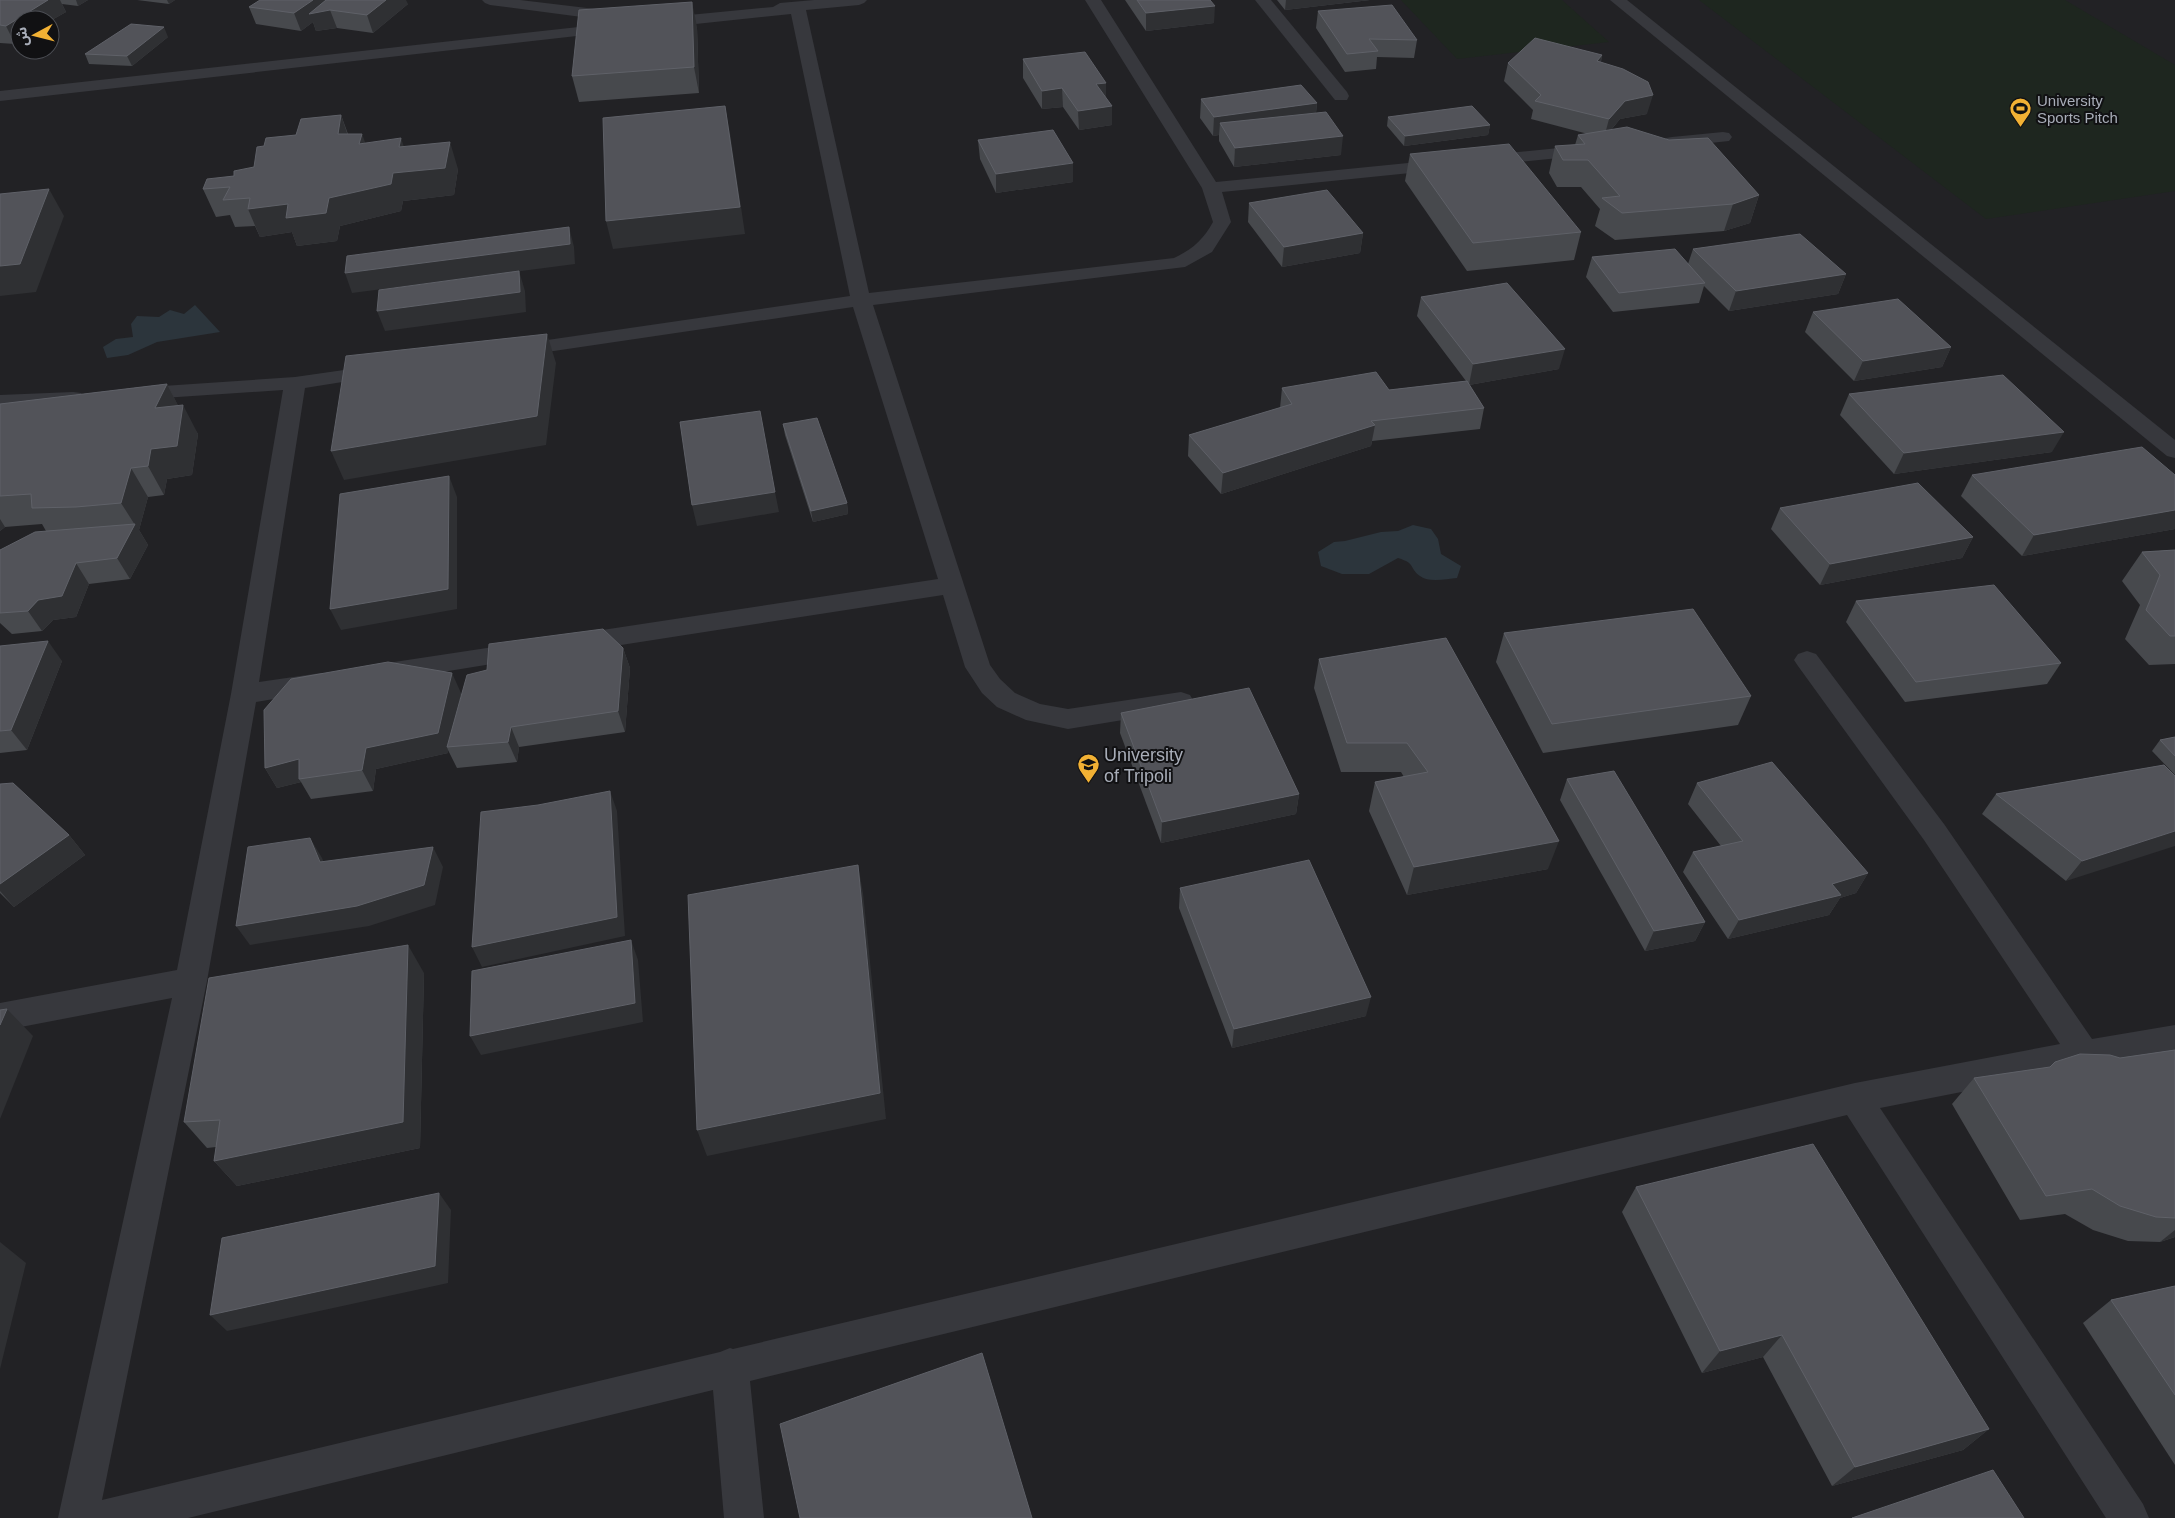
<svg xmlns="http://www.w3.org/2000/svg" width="2175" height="1518" viewBox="0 0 2175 1518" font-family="Helvetica,'Noto Sans Arabic',sans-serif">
<rect width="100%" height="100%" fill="#161618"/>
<!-- built -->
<path fill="#222225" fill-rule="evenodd" d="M0 0H2175V1518H0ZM20 20H50V50H20Z"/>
<!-- green -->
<g fill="#1e261f">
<path d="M1401 0H1562L1609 42 1457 59Z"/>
<path d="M1699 0H2065L2175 65V191L1986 219Z"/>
</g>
<!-- water -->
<g fill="#2c353c">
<path d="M195 305 220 332 157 342 128 355 107 358 103 347 116 339 133 337 131 324 137 316 159 317 170 310 184 314Z"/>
<path d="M1413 525 1431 529 1438 539 1441 554 1461 566 1457 578C1446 579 1429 583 1420 576 1408 567 1417 564 1398 558L1369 574H1342L1321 566 1318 552 1334 542 1345 541 1381 532 1398 531Z"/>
</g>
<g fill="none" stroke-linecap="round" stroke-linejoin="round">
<!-- minor -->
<g fill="#37383d" fill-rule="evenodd">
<path d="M482 0H520L612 11 617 13 620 16 617 19 612 21 490 5 485 3Z"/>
<path d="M814 0H867L864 3 859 5 806 10 869 293 1174 258C1193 249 1203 240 1213 222L1202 188 1085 0H1101L1216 182 1589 145 1595 146 1598 150 1595 154 1589 155 1222 192 1231 222 1212 252 1185 267 873 305 990 665 1000 679 1015 693 1040 704 1068 709 1181 692 1190 695 1194 702 1190 709 1068 729 1026 720 997 707 982 693 965 667 943 595 576 652 567 649 563 643 567 637 576 634 938 579 853 307 513 357 506 355 503 351 506 347 513 345 850 296 791 14 658 28 653 26 650 23 653 20 658 18 773 7 780 3Z"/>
<path d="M1255 0H1271L1347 92 1349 96 1347 100H1335Z"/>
<path d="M1610 0H1627L2175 440V458L2167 456Z"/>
<path d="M615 23 621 25 623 28 621 31 0 101V91Z"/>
<path d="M1723 132 1729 133 1732 137 1729 141 1672 147 1666 146 1663 142 1666 138 1672 137Z"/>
<path d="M379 365 386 367 390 371 386 375 305 388 259 682 321 673 330 675 334 682 330 689 321 691 256 702 207 981 102 1500 720 1352 730 1348 733 1349 1855 1083 2060 1044 1924 840 1798 666 1794 660 1798 654 1807 651 1816 654 1944 824 2092 1039 2175 1025V1053L2084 1068 1880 1108 2143 1504 2149 1518H2106L1847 1115 750 1381 764 1518H724L713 1390 188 1518H58L172 998 0 1031V1003L177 970 231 694 283 390 133 400 125 399 122 394 125 389 133 388 295 377Z"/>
<path d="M73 392 81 393 84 398 81 403 0 409V395Z"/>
<path d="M526 642 535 645 539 651 535 657 381 682 372 680 368 673 372 666 381 664Z"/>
</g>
</g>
<!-- wall -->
<g fill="#47494d">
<path d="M0 0H88L78 6 62 4 66 12 50 21V20H20V40L15 44 0 43Z"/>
<path d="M137 0H175L169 4Z"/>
<path d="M1125 0H1210L1214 23 1146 31Z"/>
<path d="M1277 0H1370L1285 10Z"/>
<path d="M408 4 373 33 337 28 316 31 313 22 301 31 256 24 249 7Z"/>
<path d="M1318 11 1417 40 1414 58 1377 57 1376 69 1345 72 1316 28Z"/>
<path d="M697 27 699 93 579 102 572 76Z"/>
<path d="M168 37 132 66 89 64 85 54Z"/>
<path d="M1602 55 1601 62 1647 114 1620 119 1611 130 1759 195 1750 223 1724 231 1615 240 1595 226 1600 209 1581 187H1557L1549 173 1555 146 1575 145 1578 135 1588 134 1531 119 1533 110 1504 81 1508 63Z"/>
<path d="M1023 59 1106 98 1112 125 1079 130 1063 107 1042 109 1023 78Z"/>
<path d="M1201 99 1317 103 1316 113 1341 155 1234 167 1219 141V135L1213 136 1200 118Z"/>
<path d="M341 115 348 134 365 143 404 146 458 169 454 195 403 201 401 211 340 226 337 241 297 246 292 232 260 237 255 226 235 227 230 215 216 217 203 189 254 167 264 146 296 135Z"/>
<path d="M1388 117 1490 125 1488 135 1404 146 1387 126Z"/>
<path d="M978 140 1073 182 996 193 980 159Z"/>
<path d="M1410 154 1581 232 1574 260 1467 271 1405 181Z"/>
<path d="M1249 203 1363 233 1360 253 1282 267 1248 222Z"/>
<path d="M1693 249 1846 274 1838 294 1729 311 1704 286 1699 303 1613 312 1586 277 1592 257 1688 264Z"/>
<path d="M1421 297 1559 369 1469 385 1484 408 1480 429 1372 441 1371 446 1221 494 1188 456 1189 435 1280 408 1282 388 1389 390 1466 381 1417 316Z"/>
<path d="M1813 312 1951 347 1942 367 1854 381 1805 332Z"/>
<path d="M167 384 178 406 198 434 192 475 167 479 164 495 148 497 139 530 148 545 130 579 89 584 76 617 53 620 42 631 12 634 0 623V550L46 531 42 524 5 527 0 531V404Z"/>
<path d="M1849 394 2052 452 1894 474 1840 415Z"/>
<path d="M783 424 847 503 848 514 813 522 785 435Z"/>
<path d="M1972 475H2175V529L2022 556 1961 496Z"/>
<path d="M1780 508 1973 537 1962 558 1820 585 1771 529Z"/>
<path d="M2175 550V664L2149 665 2125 639 2140 605 2122 581 2142 552Z"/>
<path d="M1856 601 2061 663 2047 684 1905 702 1846 622Z"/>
<path d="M1504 633 1751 696 1738 725 1543 753 1496 662Z"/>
<path d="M0 646 62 661 27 750 0 753Z"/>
<path d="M623 648 630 668 625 732 519 747 517 762 457 768 448 750V753L376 769 373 791 311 799 301 782 277 788 265 768 461 693 456 716Z"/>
<path d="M1319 659 1548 869 1407 895 1369 811 1375 782 1404 777 1401 772H1341L1314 688Z"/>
<path d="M1121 713 1299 794 1296 814 1161 843 1120 733Z"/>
<path d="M2175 737V775L2152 751 2160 740Z"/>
<path d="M2164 765 2066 881 1982 814 1996 794Z"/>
<path d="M1567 779 1705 922 1695 941 1645 951 1560 800Z"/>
<path d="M1697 783 1868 873 1856 893 1840 898 1829 915 1728 939 1683 872 1693 852 1721 846 1688 804Z"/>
<path d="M0 784 69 835 85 855 14 907 0 893Z"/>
<path d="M1180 888 1366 1016 1232 1048 1179 908Z"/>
<path d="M424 973 420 1148 237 1186 214 1161 216 1147 207 1148 184 1122Z"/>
<path d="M2175 1050V1237L2160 1242 2128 1241 2093 1230 2065 1214 2020 1220 1952 1104 1974 1078Z"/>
<path d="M1636 1187 1989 1429 1963 1450 1832 1486 1763 1357 1702 1373 1622 1212Z"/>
<path d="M2175 1286V1465L2083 1323 2111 1300Z"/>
</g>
<!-- shaded-wall -->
<g fill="#2f3033">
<path d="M48 0H60L66 12 50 21V20H20V40L15 44 6 26Z"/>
<path d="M76 0H88L78 6Z"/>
<path d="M167 0H175L169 4Z"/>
<path d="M313 0H342L330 10 337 28 316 31 313 22 301 31 294 13Z"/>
<path d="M386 0H406L408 4 373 33 367 15Z"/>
<path d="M1286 0H1370L1285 10Z"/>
<path d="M692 2 697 27 699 93 694 67Z"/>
<path d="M1215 6 1214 23 1146 31V13Z"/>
<path d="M164 27 168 37 132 66 127 56Z"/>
<path d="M1602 55 1598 73 1597 61Z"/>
<path d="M1106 83V101L1096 84Z"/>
<path d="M1062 88 1063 107 1042 109V91Z"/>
<path d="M1653 95 1647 114 1620 119 1604 138 1609 119 1625 101Z"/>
<path d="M1317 103 1315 122 1220 123 1219 135 1213 136 1214 117Z"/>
<path d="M725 106 730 133 745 234 613 249 606 221Z"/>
<path d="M1112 106V125L1079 130 1078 111Z"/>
<path d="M341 115 350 142 338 134Z"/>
<path d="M1490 125 1488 135 1404 146 1405 136Z"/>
<path d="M362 134 372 161 359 144Z"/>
<path d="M1343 136 1341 155 1234 167 1235 148Z"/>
<path d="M401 138 410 165 450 142 458 169 454 195 403 201 401 211 340 226 337 241 297 246 292 232 260 237 248 209 329 198 399 147Z"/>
<path d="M1073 163V182L996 193V174Z"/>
<path d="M49 189 64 216 36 292 0 296V266Z"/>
<path d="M1759 195 1750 223 1724 231 1733 204Z"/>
<path d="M569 227 574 247 575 264 352 293 345 273Z"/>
<path d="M1363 233 1360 253 1282 267 1284 247Z"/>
<path d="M519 271 525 291 526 312 385 331 377 311Z"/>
<path d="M1846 274 1838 294 1729 311 1736 291Z"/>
<path d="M547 334 556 363 546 445 344 480 331 451Z"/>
<path d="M1951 347 1942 367 1854 381 1863 361Z"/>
<path d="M1565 349 1559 369 1469 385 1473 364Z"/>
<path d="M167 384 182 413 155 408Z"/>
<path d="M183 405 198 434 192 475 167 479 164 495 148 466 151 449Z"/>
<path d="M1375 425 1371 446 1221 494 1223 473Z"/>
<path d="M2064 432 2052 452 1894 474 1904 453Z"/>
<path d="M131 468 148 497 139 530 148 545 130 579 117 558 135 525 121 503Z"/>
<path d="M449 476 457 497V609L341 630 330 609Z"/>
<path d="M775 492 779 512 697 526 692 505Z"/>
<path d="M847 503 848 514 813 522 811 511Z"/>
<path d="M2175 510V529L2022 556 2034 535Z"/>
<path d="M0 519 5 527 0 531Z"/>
<path d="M1973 537 1962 558 1820 585 1830 564Z"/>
<path d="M76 563 89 584 76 617 53 620 42 631 28 611Z"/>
<path d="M48 641 62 661 27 750 11 730Z"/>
<path d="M623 648 630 668 625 732 618 711Z"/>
<path d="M452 673 461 693 449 747H447L448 750V753L376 769 373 791 362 770 366 748Z"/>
<path d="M511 727 519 747 517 762 508 742Z"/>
<path d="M299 759V779L301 782 277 788 265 768Z"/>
<path d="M610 791 617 811 625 936 482 967 472 947Z"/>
<path d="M1299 794 1296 814 1161 843 1162 822Z"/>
<path d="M2175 831V846L2066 881 2082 861Z"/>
<path d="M69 835 85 855 14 907 0 891V884Z"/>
<path d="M310 838 322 858 332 882 320 862Z"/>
<path d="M1559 841 1548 869 1407 895 1414 867Z"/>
<path d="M433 847 443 867 435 905 369 926 250 945 236 926Z"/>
<path d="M858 865 863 893 886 1119 707 1156 697 1130Z"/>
<path d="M1868 873 1856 893 1840 898 1829 915 1728 939 1739 920 1832 884Z"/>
<path d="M1705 922 1695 941 1645 951 1654 931Z"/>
<path d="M631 940 638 960 643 1022 481 1055 470 1036Z"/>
<path d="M408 945 424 973 420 1148 237 1186 214 1161Z"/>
<path d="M1371 997 1366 1016 1232 1048 1234 1029Z"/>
<path d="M7 1009 33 1036 0 1119V1025Z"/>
<path d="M439 1193 451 1210 448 1283 227 1331 210 1315Z"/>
<path d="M2175 1230V1237L2160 1242Z"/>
<path d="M0 1242 26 1263 0 1369Z"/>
<path d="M1782 1335 1763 1357 1702 1373 1720 1351Z"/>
<path d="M1989 1429 1963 1450 1832 1486 1855 1467Z"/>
</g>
<!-- building -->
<g fill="#525359" stroke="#5f6168">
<path d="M0 0H48L6 26 0 25Z"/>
<path d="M260 0H313L294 13 249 7Z"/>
<path d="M326 0H386L367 15 330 10 309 14Z"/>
<path d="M1137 0H1210L1215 6 1146 13Z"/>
<path d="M692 2 694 67 572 76 579 10Z"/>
<path d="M1392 5 1417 40 1369 39 1378 51 1347 54 1318 11Z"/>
<path d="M131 24 164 27 127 56 85 54Z"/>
<path d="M1535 38 1602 55 1597 61 1623 69 1648 82 1653 95 1625 101 1609 119 1535 101 1541 95 1508 63Z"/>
<path d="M1085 52 1106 83 1096 84 1112 106 1078 111 1062 88 1042 91 1023 59Z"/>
<path d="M1301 85 1317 103 1214 117 1201 99Z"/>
<path d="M725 106 740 207 606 221 603 118Z"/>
<path d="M1472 106 1490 125 1405 136 1388 117Z"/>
<path d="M1326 112 1343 136 1235 148 1220 123Z"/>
<path d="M341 115 338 134H362L359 144 401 138 399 147 450 142 445 168 393 173 391 184 329 198 326 213 286 218 288 204 248 209 250 198 223 200 230 187 203 189 207 179 234 176V171L254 167 257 147 264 146 266 138 296 135 301 119Z"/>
<path d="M1627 127 1669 140 1708 138 1759 195 1733 204 1622 213 1602 198 1620 196 1588 160H1563L1555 146 1585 144 1578 135Z"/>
<path d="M1053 130 1073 163 996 174 978 140Z"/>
<path d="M1509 144 1581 232 1473 243 1410 154Z"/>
<path d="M49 189 20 264 0 266V194Z"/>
<path d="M1327 190 1363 233 1284 247 1249 203Z"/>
<path d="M569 227 570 244 345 273 347 256Z"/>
<path d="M1800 234 1846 274 1736 291 1693 249Z"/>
<path d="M1675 249 1705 283 1619 293 1592 257Z"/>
<path d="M519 271 520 292 377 311 379 290Z"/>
<path d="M1507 283 1565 349 1473 364 1421 297Z"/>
<path d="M1898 299 1951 347 1863 361 1813 312Z"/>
<path d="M547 334 537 416 331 451 346 356Z"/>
<path d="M1376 372 1389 390 1467 381 1484 408 1371 421 1375 425 1223 473 1189 435 1292 404 1282 388Z"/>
<path d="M2003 375 2064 432 1904 453 1849 394Z"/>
<path d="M167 384 155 408 183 405 177 446 151 449 148 466 131 468 121 503 76 507 32 508 31 494 0 496V404Z"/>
<path d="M760 411 775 492 692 505 680 422Z"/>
<path d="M817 418 847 503 811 511 783 424Z"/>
<path d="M2142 447 2175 475V510L2034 535 1972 475Z"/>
<path d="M449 476 448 589 330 609 340 494Z"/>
<path d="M1918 483 1973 537 1830 564 1780 508Z"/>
<path d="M135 524 117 558 76 563 62 596 38 600 28 611 0 613V550L35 532Z"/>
<path d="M2175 550V636H2170L2146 610 2160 575 2142 552Z"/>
<path d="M1994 585 2061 663 1916 682 1856 601Z"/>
<path d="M1693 609 1751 696 1552 724 1504 633Z"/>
<path d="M603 629 623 648 618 711 511 727 508 742 447 747 467 675 487 670 489 644Z"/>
<path d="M1446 638 1559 841 1414 867 1375 782 1428 772 1407 743H1347L1319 659Z"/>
<path d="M48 641 11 730 0 731V646Z"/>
<path d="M388 662 452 673 438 733 366 748 362 770 299 779V759L265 768 264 710 291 679Z"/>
<path d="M1249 688 1299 794 1162 822 1121 713Z"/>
<path d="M2175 737V756L2160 740Z"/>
<path d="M1772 762 1868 873 1832 884 1841 895 1739 920 1693 852 1743 841 1697 783Z"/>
<path d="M2164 765 2175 776V831L2082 861 1996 794Z"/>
<path d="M1614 771 1705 922 1654 931 1567 779Z"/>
<path d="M13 783 69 835 0 884V784Z"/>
<path d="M610 791 617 917 472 947 481 812 538 805Z"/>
<path d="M310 838 320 862 433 847 424 885 357 906 236 926 248 847Z"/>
<path d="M1309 860 1371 997 1234 1029 1180 888Z"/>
<path d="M858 865 880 1093 697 1130 688 895Z"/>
<path d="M631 940 635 1003 470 1036 472 971Z"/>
<path d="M408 945 403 1122 214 1161 220 1120 184 1122 209 978Z"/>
<path d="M7 1009 0 1025V1010Z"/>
<path d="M2175 1050V1218L2156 1217 2120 1206 2092 1189 2046 1196 1974 1078 2050 1067 2055 1062 2080 1054 2110 1055 2120 1058Z"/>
<path d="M1813 1144 1989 1429 1855 1467 1782 1335 1720 1351 1636 1187Z"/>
<path d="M439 1193 435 1266 210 1315 222 1238Z"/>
<path d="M2175 1286V1395L2111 1300Z"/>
<path d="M982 1353 1032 1518H800L780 1424Z"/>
<path d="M1993 1470 2024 1518H1852Z"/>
</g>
<!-- icons -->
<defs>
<symbol id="stadium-pin" viewBox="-11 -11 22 30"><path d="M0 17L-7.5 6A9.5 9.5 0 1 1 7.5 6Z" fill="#f2b134" stroke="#111113"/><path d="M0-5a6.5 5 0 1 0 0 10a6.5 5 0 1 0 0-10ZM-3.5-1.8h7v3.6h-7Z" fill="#111"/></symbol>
<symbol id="university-pin" viewBox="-11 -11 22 30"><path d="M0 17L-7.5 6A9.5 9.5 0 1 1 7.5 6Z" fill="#f2b134" stroke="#111113"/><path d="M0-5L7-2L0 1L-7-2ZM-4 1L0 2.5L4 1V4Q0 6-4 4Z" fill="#111"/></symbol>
</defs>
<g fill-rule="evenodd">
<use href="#stadium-pin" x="2008" y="96" width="25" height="34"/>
<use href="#university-pin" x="1076" y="752" width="25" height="34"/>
</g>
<g text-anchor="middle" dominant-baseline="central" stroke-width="4" stroke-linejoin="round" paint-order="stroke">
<!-- far-poi labels -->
<g font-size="15" fill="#a8adb8" stroke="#111113" text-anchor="start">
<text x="2037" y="100">University<tspan x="2037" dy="17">Sports Pitch</tspan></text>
</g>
<!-- poi labels -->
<g font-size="18" fill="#a8adb8" stroke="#111113" text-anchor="start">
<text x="1104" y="755">University<tspan x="1104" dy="21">of Tripoli</tspan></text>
</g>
</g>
<!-- north arrow -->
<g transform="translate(35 35) rotate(263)"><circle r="24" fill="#111113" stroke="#4d4f55"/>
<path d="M0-4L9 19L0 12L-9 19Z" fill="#f2b134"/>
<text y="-8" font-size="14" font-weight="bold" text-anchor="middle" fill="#a8adb8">ش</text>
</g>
</svg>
